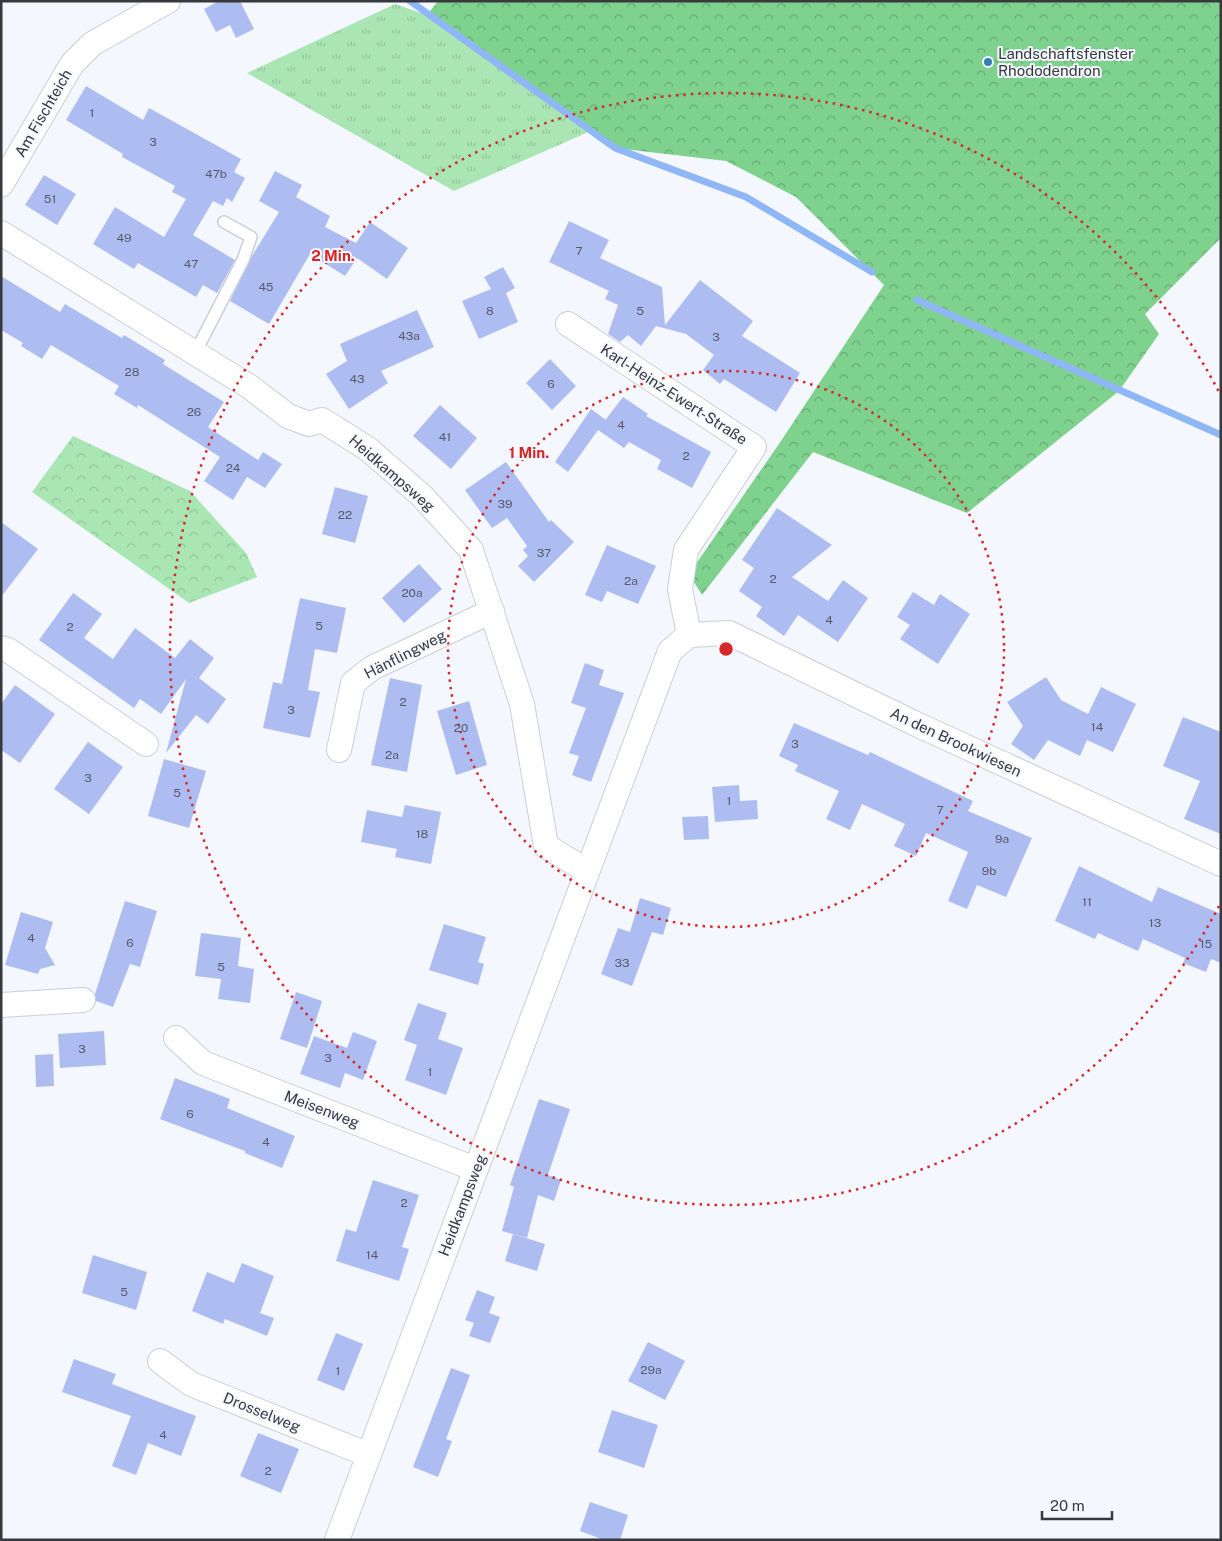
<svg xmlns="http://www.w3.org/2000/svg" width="1222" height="1541" viewBox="0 0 1222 1541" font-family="'Public Sans',sans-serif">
<defs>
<pattern id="grass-tufts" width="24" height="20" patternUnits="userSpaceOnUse" patternTransform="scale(1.25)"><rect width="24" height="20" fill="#a9e6b3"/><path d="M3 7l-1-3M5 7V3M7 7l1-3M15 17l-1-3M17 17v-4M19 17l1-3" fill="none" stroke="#92c69b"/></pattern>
<pattern id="forest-crowns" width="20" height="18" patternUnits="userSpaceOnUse" patternTransform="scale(1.25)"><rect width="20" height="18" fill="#7ed28e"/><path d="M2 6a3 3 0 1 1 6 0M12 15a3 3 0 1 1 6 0" fill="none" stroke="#68ab75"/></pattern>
<pattern id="park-crowns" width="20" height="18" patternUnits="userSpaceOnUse" patternTransform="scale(1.25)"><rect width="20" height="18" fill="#a9e6b3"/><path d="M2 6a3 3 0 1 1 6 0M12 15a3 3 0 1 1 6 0" fill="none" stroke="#92c69b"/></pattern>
</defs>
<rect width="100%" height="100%" fill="#f5f7ff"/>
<!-- grass -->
<path fill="url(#grass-tufts)" d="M395 4 427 15 591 131 454 191 247 73Z"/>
<!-- forest -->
<path fill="url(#forest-crowns)" d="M438 1H1221V238L1145 314 1159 334 1119 391 967 513 813 452 702 595 689 574 781 441 884 285 796 197 726 161 615 148 427 15Z"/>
<!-- park -->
<path fill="url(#park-crowns)" d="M73 436 190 491 246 553 257 577 189 603 32 492Z"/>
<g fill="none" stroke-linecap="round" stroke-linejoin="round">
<!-- stream -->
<g stroke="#8fb7f7" stroke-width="7">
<path d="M410 1 615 148 746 197 872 272"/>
<path d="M917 300 1221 435"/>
</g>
</g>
<!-- building -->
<g fill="#aebdf1">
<path d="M219 1H240L254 29 236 38 230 25 216 32 204 9Z"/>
<path d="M86 86 143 120 149 108 241 159 234 172 245 178 232 202 227 198 223 206 213 201 193 235 235 260 217 293 203 285 196 297 138 263 134 269 93 244 115 207 164 237 186 199 172 192 175 186 122 157 123 154 66 120Z"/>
<path d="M275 171 302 185 296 197 330 216 325 227 356 243 370 222 408 248 387 279 357 258 345 276 310 254 269 324 230 301 252 256 279 212 259 201Z"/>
<path d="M44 175 76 194 57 225 25 205Z"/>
<path d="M569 221 609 240 600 258 662 287 665 325 700 280 753 321 742 336 800 373 776 412 724 379 720 384 703 370 714 355 686 334 656 326 641 346 628 335 620 342 608 334 618 305 605 299 609 291 549 262Z"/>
<path d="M503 267 515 288 506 293 518 322 479 339 462 301 491 289 484 277Z"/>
<path d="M1 276 60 312 65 304 122 338 124 335 165 360 163 364 224 402 208 427 258 460 263 452 282 464 265 488 247 477 233 500 204 481 220 457 138 405 137 408 114 394 119 386 51 345 42 359 21 346 23 343 1 330Z"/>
<path d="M417 310 434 347 381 371 388 383 349 409 326 374 347 361 340 344Z"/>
<path d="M550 359 576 386 552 410 526 383Z"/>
<path d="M623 397 648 414 646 416 711 452 692 488 657 469 661 460 629 442 624 448 598 430 568 472 555 462 591 409 606 420 603 423Z"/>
<path d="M440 405 477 438 451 469 413 436Z"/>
<path d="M506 462 549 522 551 520 574 542 534 582 518 566 528 556 523 550 527 546 507 518 492 528 465 490Z"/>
<path d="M335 487 368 496 355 543 322 534Z"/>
<path d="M777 508 832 545 792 577 828 601 843 580 868 598 838 642 798 615 784 636 756 616 762 607 739 591 754 568 742 560Z"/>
<path d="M1 522 38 549 1 597Z"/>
<path d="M607 545 656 566 638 604 607 591 602 602 585 595Z"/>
<path d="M419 564 442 589 404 623 382 598Z"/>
<path d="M913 592 934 605 940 594 970 614 938 664 900 639 910 625 897 617Z"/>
<path d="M73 593 102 614 84 638 113 659 135 628 175 658 190 639 214 658 199 678 226 699 208 724 196 715 166 753 186 679 161 714 140 699 134 708 39 640Z"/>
<path d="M300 598 346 608 337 653 315 649 308 690 320 692 310 738 263 728 273 682 282 684Z"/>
<path d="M585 663 604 670 599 685 624 693 591 782 572 775 579 756 569 753 586 708 571 703Z"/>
<path d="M1046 677 1061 700 1088 714 1101 687 1136 704 1113 752 1087 740 1080 756 1048 740 1034 760 1011 744 1023 726 1007 702Z"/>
<path d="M390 678 422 685 407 772 371 765Z"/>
<path d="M15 685 55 714 20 763 1 750V704Z"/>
<path d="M469 701 487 765 456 775 437 711Z"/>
<path d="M1183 717 1221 732V834L1184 819 1200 781 1163 766Z"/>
<path d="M794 723 868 755 870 752 973 801 968 811 1032 838 1006 897 977 885 967 909 948 901 968 852 926 833 916 856 894 846 905 824 862 804 850 830 826 819 839 791 795 771 798 765 779 756Z"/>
<path d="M88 742 123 767 89 814 54 789Z"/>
<path d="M164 759 206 771 189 828 148 816Z"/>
<path d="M739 785 740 801 757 800 758 819 715 822 712 787Z"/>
<path d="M405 805 441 812 431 864 395 857 397 849 361 842 367 810 402 817Z"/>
<path d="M708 816 709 839 684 840 682 817Z"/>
<path d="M1079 866 1152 902 1158 887 1221 914V963L1211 959 1206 972 1183 963 1185 958 1143 939 1138 951 1098 933 1095 939 1055 921Z"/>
<path d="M640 898 671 908 663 935 652 932 632 986 601 974 618 928 630 932Z"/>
<path d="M125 901 157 911 140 967 130 964 113 1007 96 1001 95 994Z"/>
<path d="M21 912 53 922 45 948 55 965 40 969 38 974 5 965Z"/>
<path d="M444 924 486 937 478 962 484 964 478 985 429 970Z"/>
<path d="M201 933 241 938 238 966 254 969 250 1003 218 999 221 979 195 976Z"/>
<path d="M296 992 322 1001 307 1048 280 1039Z"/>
<path d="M418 1003 447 1013 438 1039 463 1048 446 1095 405 1080 417 1045 404 1040Z"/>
<path d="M104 1031 106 1065 60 1068 58 1034Z"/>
<path d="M353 1032 377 1041 363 1080 345 1073 340 1088 300 1074 314 1036 347 1048Z"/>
<path d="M53 1054 54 1086 36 1087 35 1055Z"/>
<path d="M175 1078 230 1099 227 1108 295 1136 282 1168 245 1153V1151L160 1119Z"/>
<path d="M539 1099 570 1109 548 1175 561 1180 554 1201 538 1195 527 1238 502 1231 514 1187 510 1185Z"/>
<path d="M373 1180 419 1195 402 1247 409 1249 399 1281 336 1261 346 1229 356 1232Z"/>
<path d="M513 1234 545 1244 537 1271 505 1261Z"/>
<path d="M93 1255 147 1272 136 1310 82 1293Z"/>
<path d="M242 1263 274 1276 260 1313 274 1318 267 1336 225 1319 223 1324 192 1311 207 1272 234 1283Z"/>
<path d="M477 1290 495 1297 489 1313 500 1317 490 1343 469 1336 474 1323 465 1320Z"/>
<path d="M336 1333 363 1344 344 1391 317 1380Z"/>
<path d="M648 1342 685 1361 665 1400 628 1381Z"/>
<path d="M74 1359 116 1374 112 1384 196 1416 181 1456 148 1443 136 1475 112 1466 131 1416 62 1392Z"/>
<path d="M451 1368 470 1375 446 1439 452 1441 438 1477 413 1467Z"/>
<path d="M612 1410 658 1425 644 1468 598 1452Z"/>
<path d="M258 1433 299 1449 281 1493 240 1476Z"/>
<path d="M590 1502 628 1515 620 1540H604L580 1531Z"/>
</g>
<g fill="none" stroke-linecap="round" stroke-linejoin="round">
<defs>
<path id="service" d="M195 353 243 260 251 237 224 222"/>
<g id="minor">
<path d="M1 185 72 64 92 44 168 1"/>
<path d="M1 233 250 387 288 416 309 424 322 420 368 449 422 496 471 550 522 704 546 846 587 871"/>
<path d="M568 324 754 447 686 550 680 589 689 635"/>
<path d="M689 635 729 633 914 723 1221 864"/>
<path d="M1 648 8 650 146 744"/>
<path d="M339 750 353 683 372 668 492 611"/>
<path d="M1 1005 83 1000"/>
<path d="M176 1038 203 1063 475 1169"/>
<path d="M160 1361 191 1384 369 1455"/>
<path d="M337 1540 670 651 689 635"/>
</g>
</defs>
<!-- service casing -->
<use href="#service" stroke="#ccced6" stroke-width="14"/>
<!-- minor casing -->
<use href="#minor" stroke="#ccced6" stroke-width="26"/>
<!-- service -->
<use href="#service" stroke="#fff" stroke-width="11"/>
<!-- minor -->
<use href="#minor" stroke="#fff" stroke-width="24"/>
</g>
<!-- distance rings -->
<g fill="none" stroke="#d62828" stroke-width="2.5" stroke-dasharray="2.5 5">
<circle cx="726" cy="649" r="278"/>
<path d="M1219 906A556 556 0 1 1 1219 392"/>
</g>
<!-- markers -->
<circle fill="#347eb1" stroke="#f5f7ff" stroke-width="2" cx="988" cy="62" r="5"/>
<g text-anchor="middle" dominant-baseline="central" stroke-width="4" stroke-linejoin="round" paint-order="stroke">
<!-- number labels -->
<g font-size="12" fill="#565a69">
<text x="92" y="113">1</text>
<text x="153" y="142">3</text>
<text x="216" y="174">47b</text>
<text x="50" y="199">51</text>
<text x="124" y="238">49</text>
<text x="579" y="251">7</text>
<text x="191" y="264">47</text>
<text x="266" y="287">45</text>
<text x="490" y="311">8</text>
<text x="640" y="311">5</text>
<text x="409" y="336">43a</text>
<text x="716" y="337">3</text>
<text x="132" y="372">28</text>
<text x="357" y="379">43</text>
<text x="551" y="384">6</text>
<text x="194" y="412">26</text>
<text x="621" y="425">4</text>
<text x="445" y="437">41</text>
<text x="686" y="456">2</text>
<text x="233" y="468">24</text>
<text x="505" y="504">39</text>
<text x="345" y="515">22</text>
<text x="544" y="553">37</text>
<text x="773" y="579">2</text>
<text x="631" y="581">2a</text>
<text x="412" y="593">20a</text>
<text x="829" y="620">4</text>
<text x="319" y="626">5</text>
<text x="70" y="627">2</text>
<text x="403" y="702">2</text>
<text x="291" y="710">3</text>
<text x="1097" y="727">14</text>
<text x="461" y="728">20</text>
<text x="795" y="744">3</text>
<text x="392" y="755">2a</text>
<text x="88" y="778">3</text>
<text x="177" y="793">5</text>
<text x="729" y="801">1</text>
<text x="940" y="810">7</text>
<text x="422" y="834">18</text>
<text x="1002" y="839">9a</text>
<text x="989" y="871">9b</text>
<text x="1087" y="902">11</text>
<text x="1155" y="923">13</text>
<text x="31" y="938">4</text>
<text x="130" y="943">6</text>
<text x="1206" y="944">15</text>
<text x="622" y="963">33</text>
<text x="221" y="967">5</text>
<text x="82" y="1049">3</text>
<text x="328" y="1058">3</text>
<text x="430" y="1072">1</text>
<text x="190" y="1114">6</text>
<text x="266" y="1142">4</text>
<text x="404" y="1203">2</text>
<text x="372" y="1255">14</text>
<text x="124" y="1292">5</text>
<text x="651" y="1370">29a</text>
<text x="338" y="1371">1</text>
<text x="163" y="1435">4</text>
<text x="268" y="1471">2</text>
</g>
<!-- poi labels -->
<g font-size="15" fill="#38393c" stroke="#f5f7ff" text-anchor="start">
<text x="998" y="53">Landschaftsfenster<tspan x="998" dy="17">Rhododendron</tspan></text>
</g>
<!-- street labels -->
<g font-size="15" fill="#38393c" stroke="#f5f7ff">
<text transform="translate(43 113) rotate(-60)">Am Fischteich</text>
<text transform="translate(674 394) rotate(33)">Karl-Heinz-Ewert-Straße</text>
<text transform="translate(392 473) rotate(41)">Heidkampsweg</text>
<text transform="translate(405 654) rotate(-27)">Hänflingweg</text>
<text transform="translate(956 742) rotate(25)">An den Brookwiesen</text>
<text transform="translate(322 1109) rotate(21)">Meisenweg</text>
<text transform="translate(462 1205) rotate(-69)">Heidkampsweg</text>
<text transform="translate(262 1412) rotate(22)">Drosselweg</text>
</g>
</g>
<circle cx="726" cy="649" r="8" fill="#d62828" stroke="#f5f7ff" stroke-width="2.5"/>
<g font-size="15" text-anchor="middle" font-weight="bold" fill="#d62828" stroke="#f5f7ff" stroke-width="4" stroke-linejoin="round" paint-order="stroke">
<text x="333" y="261">2 Min.</text>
<text x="529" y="458">1 Min.</text>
</g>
<!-- border -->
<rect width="1222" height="1541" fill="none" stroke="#38393c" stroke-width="5"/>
<!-- scale -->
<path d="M1042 1511v8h70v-8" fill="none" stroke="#38393c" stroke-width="2.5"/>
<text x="1050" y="1511" font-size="15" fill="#38393c" stroke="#f5f7ff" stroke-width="4" paint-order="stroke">20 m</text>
</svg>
